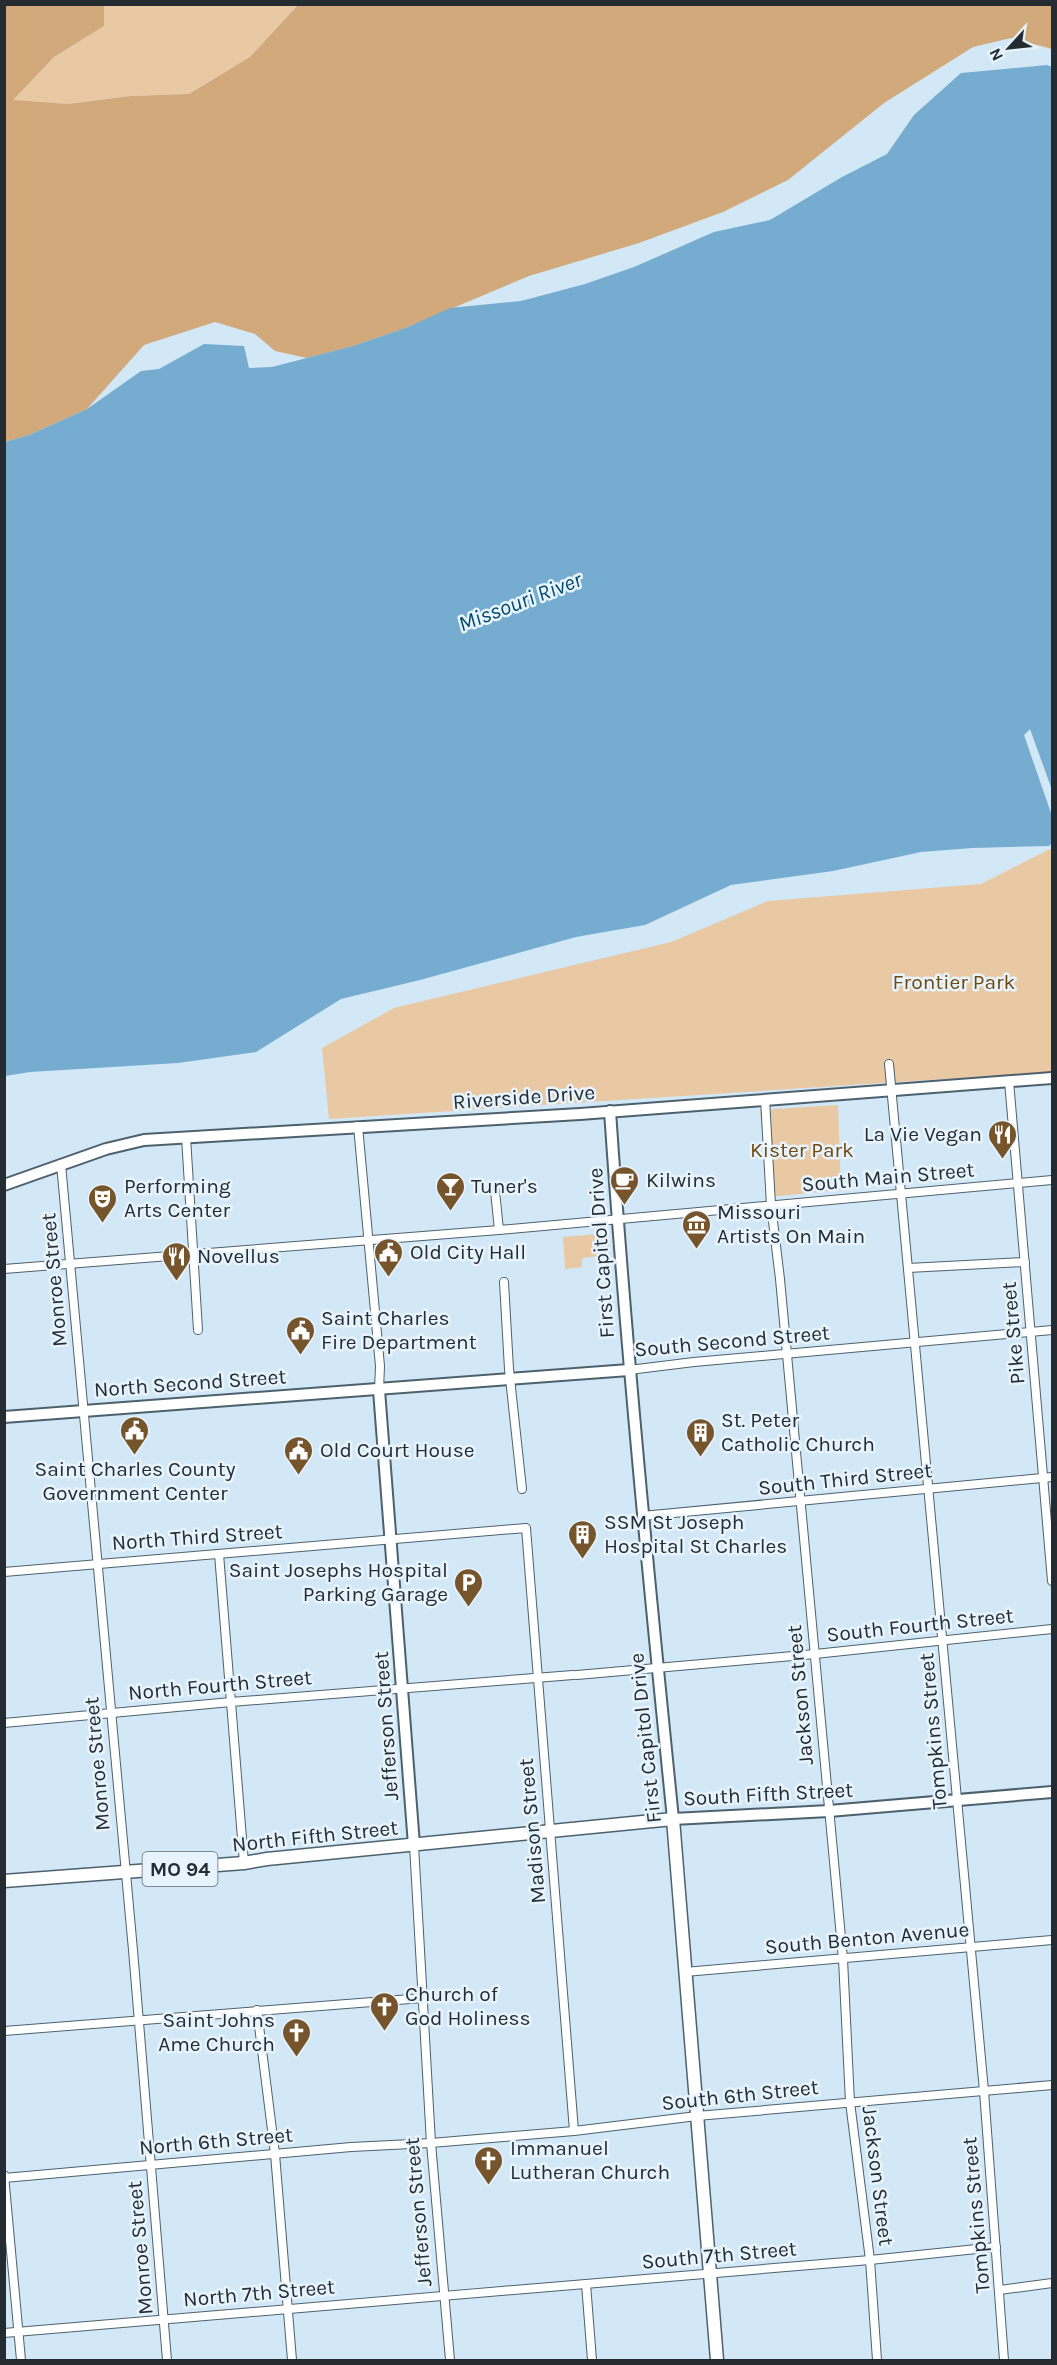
<svg xmlns="http://www.w3.org/2000/svg" width="1057" height="2365" viewBox="0 0 1057 2365" font-family="Karla,sans-serif">
<rect width="100%" height="100%" fill="#d2e8f7"/>
<!-- green -->
<g fill="#e9c8a4">
<path d="M104 5H298L250 57 189 94 131 96 68 104 12 101 54 57 104 26Z"/>
<path d="M1052 848V1072L329 1119 322 1048 394 1008 671 942 768 901 981 884Z"/>
<path d="M838 1105 841 1190 768 1197 760 1110Z"/>
<path d="M609 1233 610 1255 582 1258V1267L565 1269 563 1237Z"/>
</g>
<!-- forest -->
<path fill="#d1a97b" d="M5 5H104V26L54 57 13 100 68 104 131 96 189 94 250 57 298 5H1052V49L1011 38 973 47 884 103 788 180 723 212 639 243 529 276 408 327 353 346 307 358 275 351 255 334 215 322 144 345 87 409 29 435 5 442Z"/>
<!-- water -->
<path fill="#75accf" d="M1047 65 1052 67V790L1030 729 1024 735 1052 816V843L1049 846 972 848 921 852 833 871 731 885 645 925 576 937 420 980 341 999 256 1052 178 1063 30 1072 5 1076V442L29 435 87 409 141 371 159 369 204 344 244 346 249 368 272 367 353 346 408 327 450 308 521 301 585 284 634 267 714 232 770 220 842 177 887 154 914 115 961 73Z"/>
<g fill="none" stroke-linecap="round" stroke-linejoin="round">
<defs>
<g id="street">
<path d="M889 1064 984 2091 1004 2360"/>
<path d="M1009 1081 1052 1581"/>
<path d="M765 1099 771 1205 780 1279 843 1959 850 2102 870 2260 877 2360"/>
<path d="M358 1126 380 1366 379 1390"/>
<path d="M186 1137 198 1330"/>
<path d="M61 1164 133 1950 167 2360"/>
<path d="M495 1191 499 1230"/>
<path d="M908 1268 1025 1262"/>
<path d="M4 1269 499 1230 1052 1180"/>
<path d="M504 1282 509 1369 522 1489"/>
<path d="M629 1370 694 1362 1052 1330"/>
<path d="M642 1516 1052 1477"/>
<path d="M219 1554 244 1863"/>
<path d="M4 1572 526 1528 574 2131"/>
<path d="M577 1675 815 1654 1052 1629"/>
<path d="M4 1723 231 1702 573 1675"/>
<path d="M414 1845 431 2143 450 2360"/>
<path d="M685 1972 1052 1940"/>
<path d="M257 2010 275 2154 292 2360"/>
<path d="M4 2031 423 1998"/>
<path d="M4 2175 21 2360"/>
<path d="M4 2178 351 2147 431 2143 574 2131 697 2116 1052 2085"/>
<path d="M586 2284 592 2360"/>
<path d="M1000 2290 1052 2283"/>
<path d="M4 2333 870 2260 996 2247"/>
</g>
<g id="secondary">
<path d="M610 1111C626 1347 649 1583 673 1819L829 1811 1052 1792"/>
<path d="M4 1185 106 1149 144 1140 580 1114 1052 1078"/>
<path d="M379 1390 414 1845"/>
<path d="M4 1417 629 1370"/>
</g>
<path id="primary" d="M4 1881 244 1863 267 1859 673 1819 717 2360"/>
</defs>
<!-- street casing -->
<use href="#street" stroke="#4d616d" stroke-width="10"/>
<!-- secondary casing -->
<use href="#secondary" stroke="#4d616d" stroke-width="14"/>
<!-- primary casing -->
<use href="#primary" stroke="#4d616d" stroke-width="15"/>
<!-- street -->
<use href="#street" stroke="#fff" stroke-width="8"/>
<!-- secondary -->
<use href="#secondary" stroke="#fff" stroke-width="10"/>
<!-- primary -->
<use href="#primary" stroke="#fff" stroke-width="12"/>
</g>
<!-- icons -->
<defs>
<symbol id="restaurant-pin" viewBox="-11 -11 22 30"><path d="M0 17L-7.5 6A9.5 9.5 0 1 1 7.5 6Z" fill="#77552c" stroke="#e7f4fd"/><path d="M-5-6h1v4h1v-4h1v4h1v-4h1v5L-1.5 .5V6h-2V.5L-5-1ZM5-6V6H3V1.5H1.5Q1.5-4 5-6Z" fill="#fff"/></symbol>
<symbol id="cafe-pin" viewBox="-11 -11 22 30"><path d="M0 17L-7.5 6A9.5 9.5 0 1 1 7.5 6Z" fill="#77552c" stroke="#e7f4fd"/><path d="M-5.5-4.5H6V0H3Q3 3.5 0 3.5H-2.5Q-5.5 3.5-5.5 0ZM3-3.2v2h1.7v-2ZM-6 4.5H4V6H-6Z" fill="#fff"/></symbol>
<symbol id="bar-pin" viewBox="-11 -11 22 30"><path d="M0 17L-7.5 6A9.5 9.5 0 1 1 7.5 6Z" fill="#77552c" stroke="#e7f4fd"/><path d="M-6-5H6L.8 .8V4.5H3.5V6h-7V4.5H-.8V.8Z" fill="#fff"/></symbol>
<symbol id="theatre-pin" viewBox="-11 -11 22 30"><path d="M0 17L-7.5 6A9.5 9.5 0 1 1 7.5 6Z" fill="#77552c" stroke="#e7f4fd"/><path d="M-5-5.5Q0-4 5-5.5V0Q5 5 0 6Q-5 5-5 0ZM-3.3-2.5H-1v1.5H-3.3ZM1-2.5H3.3v1.5H1ZM-2.8 1Q0 5.5 2.8 1Z" fill="#fff"/></symbol>
<symbol id="museum-pin" viewBox="-11 -11 22 30"><path d="M0 17L-7.5 6A9.5 9.5 0 1 1 7.5 6Z" fill="#77552c" stroke="#e7f4fd"/><path d="M0-6L6-3V-2H-6V-3ZM-5-1h2V3h-2ZM-1-1h2V3h-2ZM3-1h2V3H3ZM-6 4H6V6H-6Z" fill="#fff"/></symbol>
<symbol id="civic-pin" viewBox="-11 -11 22 30"><path d="M0 17L-7.5 6A9.5 9.5 0 1 1 7.5 6Z" fill="#77552c" stroke="#e7f4fd"/><path d="M-.6-6.5H3V-4.5H.6V-3L4-1V1h2V6H-6V1h2V-1L-.6-3ZM-1.2 2.5V6h2.4V2.5Z" fill="#fff"/></symbol>
<symbol id="building-pin" viewBox="-11 -11 22 30"><path d="M0 17L-7.5 6A9.5 9.5 0 1 1 7.5 6Z" fill="#77552c" stroke="#e7f4fd"/><path d="M-4-6H4V6H1V3H-1V6H-4ZM-2.5-4.3h1.7v1.8h-1.7ZM.8-4.3h1.7v1.8H.8ZM-2.5-1h1.7V.8h-1.7ZM.8-1h1.7V.8H.8Z" fill="#fff"/></symbol>
<symbol id="parking-pin" viewBox="-11 -11 22 30"><path d="M0 17L-7.5 6A9.5 9.5 0 1 1 7.5 6Z" fill="#77552c" stroke="#e7f4fd"/><path d="M-3.5-5.5H1a3.5 3.5 0 0 1 0 7H-1V5.5H-3.5ZM-1-3.4V-.6H.8a1.4 1.4 0 0 0 0-2.8Z" fill="#fff"/></symbol>
<symbol id="church-pin" viewBox="-11 -11 22 30"><path d="M0 17L-7.5 6A9.5 9.5 0 1 1 7.5 6Z" fill="#77552c" stroke="#e7f4fd"/><path d="M-1.2-6h2.4v3.5h3.3v2.4h-3.3V6h-2.4V-.1h-3.3v-2.4h3.3Z" fill="#fff"/></symbol>
</defs>
<g fill-rule="evenodd">
<use href="#restaurant-pin" x="986" y="1118" width="33" height="45"/>
<use href="#cafe-pin" x="608" y="1164" width="33" height="45"/>
<use href="#bar-pin" x="434" y="1170" width="33" height="45"/>
<use href="#theatre-pin" x="86" y="1182" width="33" height="45"/>
<use href="#museum-pin" x="680" y="1208" width="33" height="45"/>
<use href="#civic-pin" x="372" y="1236" width="33" height="45"/>
<use href="#restaurant-pin" x="160" y="1240" width="33" height="45"/>
<use href="#civic-pin" x="284" y="1314" width="33" height="45"/>
<use href="#civic-pin" x="118" y="1414" width="33" height="45"/>
<use href="#building-pin" x="684" y="1416" width="33" height="45"/>
<use href="#civic-pin" x="282" y="1434" width="33" height="45"/>
<use href="#building-pin" x="566" y="1518" width="33" height="45"/>
<use href="#parking-pin" x="452" y="1566" width="33" height="45"/>
<use href="#church-pin" x="368" y="1990" width="33" height="45"/>
<use href="#church-pin" x="280" y="2016" width="33" height="45"/>
<use href="#church-pin" x="472" y="2144" width="33" height="45"/>
</g>
<g text-anchor="middle" dominant-baseline="central" stroke-width="5" stroke-linejoin="round" paint-order="stroke">
<!-- shield labels -->
<rect fill="#e7f4fd" stroke="#5e686f" stroke-width="1.5" x="142.5" y="1852" width="75" height="34" rx="4.5"/>
<g font-size="20" font-weight="bold" fill="#242c32">
<text x="180" y="1869">MO 94</text>
</g>
<!-- park labels -->
<g font-size="21" fill="#6f4811" stroke="#e7f4fd">
<text x="954" y="982">Frontier Park</text>
<text x="802" y="1150">Kister Park</text>
</g>
<!-- street labels -->
<g font-size="21" fill="#242c32" stroke="#e7f4fd">
<text transform="translate(524 1097) rotate(-4)">Riverside Drive</text>
<text transform="translate(888 1177) rotate(-5)">South Main Street</text>
<text transform="translate(601 1253) rotate(-94)">First Capitol Drive</text>
<text transform="translate(54 1280) rotate(-95)">Monroe Street</text>
<text transform="translate(1013 1333) rotate(-95)">Pike Street</text>
<text transform="translate(732 1341) rotate(-5)">South Second Street</text>
<text transform="translate(190 1383) rotate(-4)">North Second Street</text>
<text transform="translate(845 1479) rotate(-6)">South Third Street</text>
<text transform="translate(197 1537) rotate(-4)">North Third Street</text>
<text transform="translate(920 1625) rotate(-6)">South Fourth Street</text>
<text transform="translate(220 1685) rotate(-5)">North Fourth Street</text>
<text transform="translate(800 1695) rotate(-95)">Jackson Street</text>
<text transform="translate(386 1726) rotate(-94)">Jefferson Street</text>
<text transform="translate(933 1731) rotate(-95)">Tompkins Street</text>
<text transform="translate(645 1738) rotate(-96)">First Capitol Drive</text>
<text transform="translate(97 1764) rotate(-95)">Monroe Street</text>
<text transform="translate(768 1794) rotate(-3)">South Fifth Street</text>
<text transform="translate(532 1831) rotate(-95)">Madison Street</text>
<text transform="translate(315 1836) rotate(-6)">North Fifth Street</text>
<text transform="translate(867 1938) rotate(-5)">South Benton Avenue</text>
<text transform="translate(740 2095) rotate(-6)">South 6th Street</text>
<text transform="translate(216 2141) rotate(-5)">North 6th Street</text>
<text transform="translate(878 2176) rotate(83)">Jackson Street</text>
<text transform="translate(418 2212) rotate(-95)">Jefferson Street</text>
<text transform="translate(976 2215) rotate(-95)">Tompkins Street</text>
<text transform="translate(140 2248) rotate(-95)">Monroe Street</text>
<text transform="translate(719 2255) rotate(-5)">South 7th Street</text>
<text transform="translate(259 2293) rotate(-5)">North 7th Street</text>
</g>
<!-- poi labels -->
<g font-size="21" fill="#242c32" stroke="#e7f4fd" text-anchor="start">
<text x="982" y="1134" text-anchor="end">La Vie Vegan</text>
<text x="646" y="1180">Kilwins</text>
<text x="124" y="1186">Performing<tspan x="124" dy="24">Arts Center</tspan></text>
<text x="471" y="1186">Tuner's</text>
<text x="717" y="1212">Missouri<tspan x="717" dy="24">Artists On Main</tspan></text>
<text x="410" y="1252">Old City Hall</text>
<text x="197" y="1256">Novellus</text>
<text x="321" y="1318">Saint Charles<tspan x="321" dy="24">Fire Department</tspan></text>
<text x="721" y="1420">St. Peter<tspan x="721" dy="24">Catholic Church</tspan></text>
<text x="320" y="1450">Old Court House</text>
<text x="135" y="1469" text-anchor="middle">Saint Charles County<tspan x="135" dy="24">Government Center</tspan></text>
<text x="604" y="1522">SSM St Joseph<tspan x="604" dy="24">Hospital St Charles</tspan></text>
<text x="448" y="1570" text-anchor="end">Saint Josephs Hospital<tspan x="448" dy="24">Parking Garage</tspan></text>
<text x="405" y="1994">Church of<tspan x="405" dy="24">God Holiness</tspan></text>
<text x="275" y="2020" text-anchor="end">Saint Johns<tspan x="275" dy="24">Ame Church</tspan></text>
<text x="510" y="2148">Immanuel<tspan x="510" dy="24">Lutheran Church</tspan></text>
</g>
<!-- water labels -->
<g font-size="22" font-style="italic" fill="#00496b" stroke="#e7f4fd">
<text transform="translate(520 602) rotate(-21)">Missouri River</text>
</g>
</g>
<!-- border -->
<rect width="1057" height="2365" fill="none" stroke="#242c32" stroke-width="12"/>
<!-- north arrow -->
<g transform="translate(1009 48) rotate(243)" stroke="#e7f4fd" stroke-width="4.5" paint-order="stroke">
<path d="M0-4.5L10 22L0 15L-10 22Z" fill="#242c32"/>
<text y="-9" font-size="16" font-weight="bold" text-anchor="middle" fill="#242c32">N</text>
</g>
</svg>
